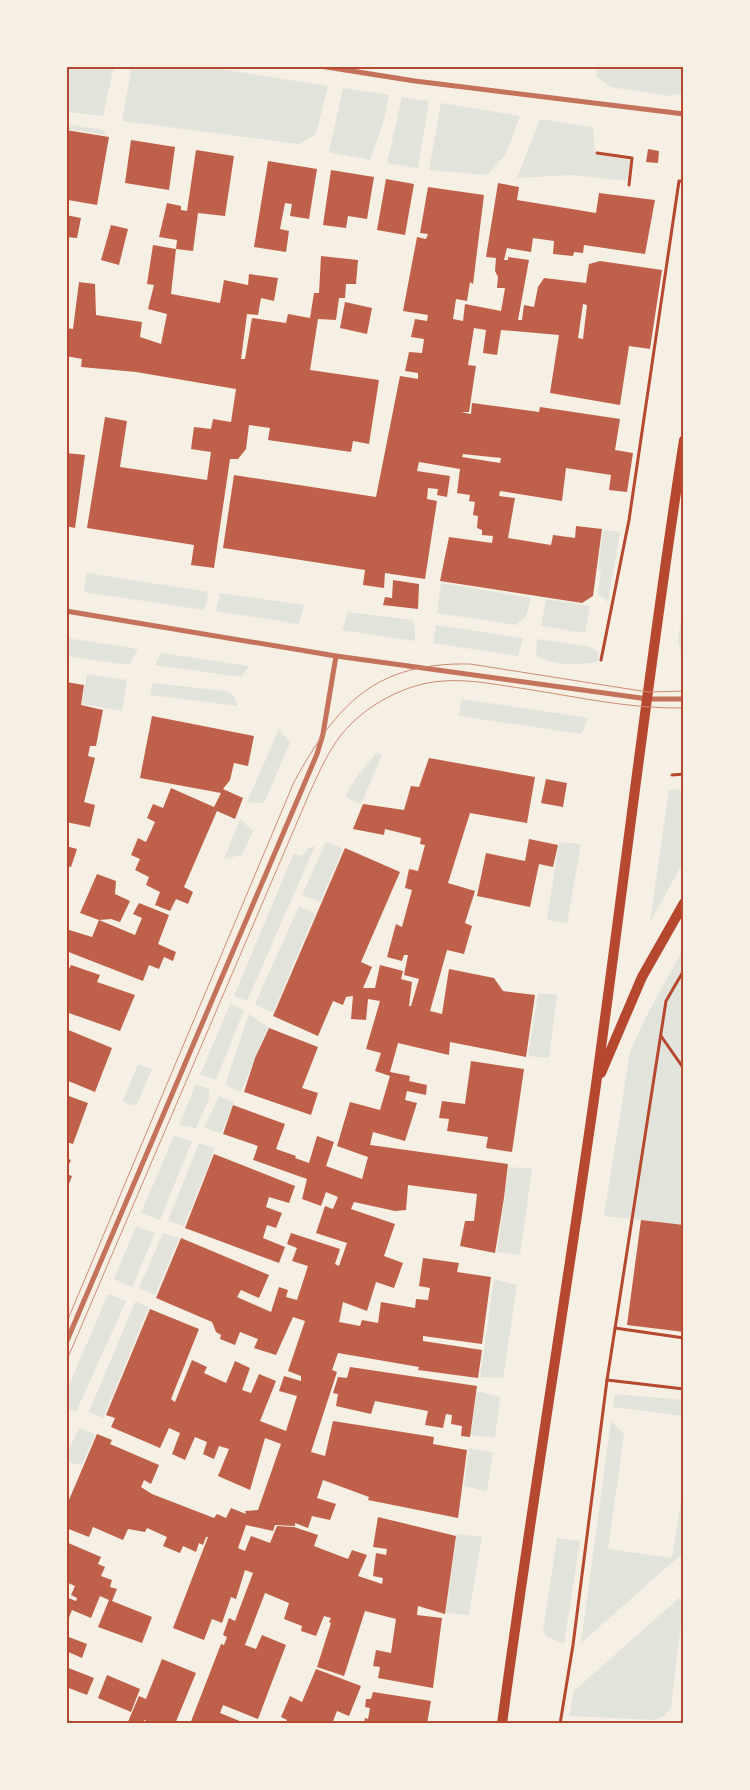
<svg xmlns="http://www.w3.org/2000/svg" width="750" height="1790" viewBox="0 0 750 1790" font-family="'IBM Plex Sans',sans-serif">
<rect width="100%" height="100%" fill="#f6efe4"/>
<!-- green -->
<g fill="#e2e4dc">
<path d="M66 66H114L103 116 66 112Z"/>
<path d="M132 66H200L328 86 316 134 299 144 122 121Z"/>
<path d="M597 66H684V93L667 96 611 87 596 76Z"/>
<path d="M343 88 389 95 384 120 370 160 329 152Z"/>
<path d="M402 97 429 101 418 168 387 163Z"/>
<path d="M441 103 520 116 506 154 487 175 429 170Z"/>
<path d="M540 119 593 127 595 154 630 160 627 181 573 175 517 178Z"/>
<path d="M66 124 103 130 107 135 66 129Z"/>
<path d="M603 530 620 532 608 602 598 594 601 572 598 570Z"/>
<path d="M87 573 209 592 204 610 84 592Z"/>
<path d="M441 583 531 598 526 616 516 625 437 613Z"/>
<path d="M220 593 304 605 299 624 216 611Z"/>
<path d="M546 599 590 606 585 633 541 626Z"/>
<path d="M684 599V665L678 640Z"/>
<path d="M348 612 412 620 415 628V641L342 630Z"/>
<path d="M436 625 523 638 518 656 433 643Z"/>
<path d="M66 638 138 649 129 665 66 656Z"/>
<path d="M537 639 590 647 598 652V661C583 666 549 666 536 655Z"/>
<path d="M161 653 249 666 241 677 155 665Z"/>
<path d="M87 674 127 680 122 711 82 704Z"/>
<path d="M153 683 226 691 234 696 238 706 150 695Z"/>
<path d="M461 699 576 716 588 718 582 734 459 716Z"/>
<path d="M279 729 290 743 264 803 247 802Z"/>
<path d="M376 753 382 755 361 804 345 797 355 779Z"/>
<path d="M669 789 684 790V861L650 922Z"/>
<path d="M240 819 253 831 242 855 224 859Z"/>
<path d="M326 842 343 849 320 902 302 895Z"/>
<path d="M559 842 581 844 567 923 547 920Z"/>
<path d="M315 846 247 1001 234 996 294 853 302 856 309 848Z"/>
<path d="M299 906 315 913 273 1013 255 1004Z"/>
<path d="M684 948V1225L604 1216 630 1052 647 1015Z"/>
<path d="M538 993 557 995 549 1058 528 1056Z"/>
<path d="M230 1004 244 1010 216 1080 200 1075Z"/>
<path d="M249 1014 268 1027 241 1092 225 1085Z"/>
<path d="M138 1064 152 1069 137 1104 130 1105 123 1101Z"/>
<path d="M196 1084 209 1089V1099L196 1128 179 1125Z"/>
<path d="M219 1096 234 1102 221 1133 204 1128Z"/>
<path d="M174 1136 192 1141 160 1220 141 1213Z"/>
<path d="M199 1143 215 1148 184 1226 168 1221Z"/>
<path d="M509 1167 532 1169 520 1255 497 1252Z"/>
<path d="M136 1226 155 1233 132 1287 114 1279Z"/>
<path d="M163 1233 179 1238 155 1295 139 1288Z"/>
<path d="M494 1279 517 1285 503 1378 480 1377Z"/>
<path d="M108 1294 126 1301 76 1412 66 1407V1392Z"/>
<path d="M135 1302 149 1307 103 1418 89 1412Z"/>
<path d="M477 1391 500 1397 495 1438 471 1435Z"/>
<path d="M615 1394 684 1400V1416L613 1407Z"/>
<path d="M611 1421 624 1434 608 1549 672 1558 684 1484V1552L581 1643Z"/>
<path d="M79 1428 95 1434 82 1465 66 1462V1456Z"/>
<path d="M469 1448 493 1452 487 1491 464 1486Z"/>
<path d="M457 1534 482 1537 469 1615 446 1613Z"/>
<path d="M557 1538 580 1541 564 1644 547 1637 543 1631Z"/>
<path d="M679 1598 683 1606 671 1708 664 1716 655 1720 569 1716 574 1691Z"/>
</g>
<!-- building -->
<g fill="#bf614a" fill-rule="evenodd">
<path d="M66 130 109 137 97 205 68 200 66 204Z"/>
<path d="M131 140 175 147 169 190 125 183Z"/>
<path d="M648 149 659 151 658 163 646 162Z"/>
<path d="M196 150 234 156 225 216 198 213 193 251 176 249 171 294 220 303 224 280 248 285 249 274 278 278 274 301 261 298 258 315 247 314 241 359H245L252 318 286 323 288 314 310 318 314 293H319L321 256 358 260 356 284H346L345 298H339L336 320 318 319 310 370 379 380 369 444 353 441 351 452 268 440 270 428 249 425 246 449 238 459H230L214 568 191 565 194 545 87 528 105 417 127 421 120 467 207 480 211 452 191 449 194 427 211 429 213 419 231 422 236 389 136 372 81 367 82 359 66 356V328L73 329 79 282 95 284 96 315 142 322 140 337 161 344 167 314 148 309 154 285 147 284 153 245 176 249 177 240 159 237 167 203 181 206V210L187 211Z"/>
<path d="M268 161 317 169 309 219 290 216 292 204 285 203 280 229 289 231 286 252 254 247Z"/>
<path d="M331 170 374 177 367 219 348 216 346 228 323 225Z"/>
<path d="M386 179 414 184 405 235 377 230Z"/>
<path d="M498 183 519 187 517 200 596 213 599 193 655 200 645 254 584 245 583 253 574 252 573 256 553 254 554 241 533 238 531 252 507 248 504 260H508V257L529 260 518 320H522L524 305 534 307 538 287 544 278 586 283 589 264 600 261 662 270 650 349 629 346 620 405 550 393 559 335 501 330 497 355 483 353 486 330 474 328 468 365 476 366 469 412H461L471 414 472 403 539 412 540 407 620 419 615 450 633 453 627 492 609 490 611 475 566 468 562 501 500 491 499 496 515 498 508 538 551 545 553 535 575 538 576 526 602 529 593 596 582 603 440 581 449 537 492 543 493 536 482 535V530L477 528 478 516 473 515 475 502 469 501 470 495 457 493 460 469 419 462 417 471 450 476 447 497 437 495 438 489 428 488 427 499 437 501 425 579 385 573 384 588 363 585 365 570 223 548 234 475 376 497 400 376 418 379V373L405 371 409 352 422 353 424 339 411 337 415 319 427 321 428 315 403 311 417 237 426 239 428 234 420 233 428 187 484 195 473 284 470 282 467 301 456 299 453 319 463 321 465 304 501 311 505 288H497L498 277 495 271 496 258 486 257ZM583 304 587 305 583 339 578 338ZM463 454 501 458 500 463 462 457Z"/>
<path d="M66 215 81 218 77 238 66 237Z"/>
<path d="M111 225 128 229 119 265 101 260Z"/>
<path d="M345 302 372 308 367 334 340 328Z"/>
<path d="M66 453 85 455 75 528 66 526Z"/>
<path d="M393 580 419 584 418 609 383 605 385 597 392 598Z"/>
<path d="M66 682 84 685 81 705 103 710 96 746H90L88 756 95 758 84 802 95 805 90 827 66 822Z"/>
<path d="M152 716 254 736 248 766 234 763 230 780 223 789 243 798 235 819 217 811 184 887 193 892 188 904 176 899 170 911 155 905 160 892 146 885 149 877 135 870 140 859 131 855 138 838 146 842 155 822 147 818 153 804 163 808 171 788 214 807 221 793 140 778Z"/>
<path d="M429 758 535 777 527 823 470 813 448 883 475 891 465 923 472 926 464 954 447 950 430 1011 442 1014 449 969 494 978 503 991 535 995 526 1057 450 1042 449 1055 398 1043 390 1072 410 1076 409 1081 427 1085 426 1095 407 1091 405 1100 417 1103 405 1141 373 1132 370 1145 508 1164 504 1198 495 1253 460 1246 465 1221H474L477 1194 408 1185 406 1210 395 1211 354 1202 351 1209 395 1224 384 1256 403 1263 394 1288 376 1282 367 1311 343 1302 339 1322 360 1326 362 1320 378 1323 381 1302 415 1308 416 1299 428 1300 430 1288 419 1286 423 1258 459 1263 457 1272 491 1277 482 1344 423 1336V1341L482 1350 478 1378 418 1370 419 1367 338 1353 332 1370 337 1372 311 1452 325 1456 333 1421 434 1437 433 1444 467 1450 458 1518 368 1500 369 1497 323 1480 317 1498 336 1504 330 1520 312 1516 308 1528 295 1523V1526L275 1525 273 1531 246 1525 238 1548 245 1551 251 1536 270 1543 277 1526 294 1527 318 1535 314 1546 348 1559 352 1550 367 1555 358 1576 382 1584 383 1578 373 1576 376 1553 386 1555 387 1549 373 1547 378 1517 456 1536 445 1614 418 1606 417 1615 442 1618 433 1688 378 1678 380 1667 373 1666 376 1650 391 1653 396 1619 365 1611 344 1676 317 1667 331 1623 329 1622 331 1618 324 1616 316 1636 301 1631 302 1626 284 1619 289 1603 265 1593 245 1645 256 1649 262 1635 286 1645 258 1719 223 1705 220 1713 247 1724H190L221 1644 224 1645 227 1637 223 1635 229 1618 235 1621 253 1573 245 1570 236 1599 231 1597 222 1623 212 1619 204 1640 173 1628 208 1537H206L203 1545 199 1543 196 1552 183 1546 180 1553 163 1546 167 1537 147 1528 145 1532 128 1529 123 1540 93 1527 89 1537 66 1528V1507L97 1434 112 1440 110 1444 159 1465 151 1484 144 1480 141 1487 152 1494 214 1518 217 1514 226 1518 231 1508 246 1514 245 1511 258 1510 281 1444 265 1438 250 1490 218 1476 229 1449 219 1446 214 1459 203 1454 207 1442 195 1437 185 1460 172 1454 180 1433 169 1428 160 1448 111 1427 115 1418 106 1415 150 1309 199 1329 171 1399 175 1402 192 1360 207 1367 204 1373 226 1383 235 1361 250 1368 242 1390 251 1393 259 1374 276 1381 260 1421 286 1431 297 1396 279 1391 284 1376 301 1381V1376L288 1371 305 1321 293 1317 276 1355 254 1348 258 1339 240 1332 235 1345 220 1339 221 1335 216 1332 212 1322 156 1298 181 1238 269 1275 259 1298 241 1290 237 1297 271 1312 279 1287 288 1290 286 1297 297 1300 308 1266 292 1261 297 1248 287 1244 291 1233 340 1249 335 1264 339 1266 347 1243 316 1233 325 1206 333 1209 338 1197 326 1192 321 1206 302 1199 307 1179 253 1160 258 1146 223 1134 233 1105 285 1124 276 1149 296 1156 295 1158 309 1163 317 1136 334 1142 326 1166 362 1179 368 1157 337 1146 350 1102 380 1110 390 1076 375 1071 381 1053 366 1049 380 1001 368 999 366 1020 351 1019 353 996 346 997 343 1005 333 1001 318 1036 273 1016 345 848 400 872 361 962 372 967 363 988H375L380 965 403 971 401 979 412 982 409 1006H411L419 979 404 975 408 955H404L402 961 387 957 396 924 402 927 412 890 405 888 409 869 418 871 425 845 420 844 421 838 385 829 384 835 353 829 363 804 404 810 411 786 419 787Z"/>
<path d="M546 779 567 783 563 807 541 803Z"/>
<path d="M529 839 558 845 553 867 539 864 530 907 477 896 486 853 525 861Z"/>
<path d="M66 846 77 849 71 867 66 866Z"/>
<path d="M97 874 116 881 115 894 130 901 120 922 111 919 99 920 80 913Z"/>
<path d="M139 903 169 915 158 944 176 952 173 961 164 957 159 969 149 965 143 981 66 951V929L92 937 99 920 135 935 142 918 133 914Z"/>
<path d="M71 965 100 975 97 982 135 995 120 1031 66 1012V971H68Z"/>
<path d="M269 1028 318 1047 302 1088 318 1093 311 1115 244 1092 255 1058Z"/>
<path d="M66 1029 112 1048 95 1092 66 1080Z"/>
<path d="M471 1061 524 1069 512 1152 486 1148 488 1137 447 1131 449 1119 439 1118 442 1101 465 1104Z"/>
<path d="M66 1095 88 1103 73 1144 66 1142Z"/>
<path d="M214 1154 295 1186 289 1203 269 1197 266 1207 282 1213 276 1228 267 1225 263 1238 285 1247 279 1263 185 1228Z"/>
<path d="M66 1158 71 1160 66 1171Z"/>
<path d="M66 1174 72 1176 66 1191Z"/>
<path d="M641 1220 684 1225V1332L627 1325Z"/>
<path d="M350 1367 477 1386 470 1437 461 1436 462 1426 451 1424 452 1415 446 1414 443 1428 425 1425 428 1411 375 1401 371 1414 336 1406 338 1394 333 1393 338 1377 347 1378Z"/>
<path d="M66 1542 101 1557 98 1564 105 1567 101 1576 112 1580 110 1587 117 1589 112 1601 152 1617 142 1643 98 1627 109 1600 100 1596 91 1618 72 1610 66 1625V1597L76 1601 77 1598 71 1595 75 1586 66 1582Z"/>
<path d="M66 1636 87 1644 82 1658 66 1651Z"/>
<path d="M162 1659 196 1673 175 1724H153L144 1720 143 1724H127L139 1696 146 1699Z"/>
<path d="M66 1667 94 1678 87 1695 66 1687Z"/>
<path d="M316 1669 361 1686 349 1716 337 1711 332 1724H285L287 1720 281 1717 290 1696 302 1702Z"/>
<path d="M107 1675 140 1689 131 1712 98 1698Z"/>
<path d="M373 1692 431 1701 427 1724H364L365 1718 368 1719 370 1708 365 1707 366 1699H371Z"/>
</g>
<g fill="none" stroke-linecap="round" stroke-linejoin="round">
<!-- path -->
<g stroke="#b5482f" stroke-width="3">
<path d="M597 153 632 158 629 185"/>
<path d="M601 660 629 520 679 181H684"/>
<path d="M672 775 684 774"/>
<path d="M661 1036 684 1069"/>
<path d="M615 1328 684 1338"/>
<path d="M607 1380 684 1389"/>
<path d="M560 1724 573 1645 607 1380 666 1001 684 970"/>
</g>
<!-- minor -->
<g stroke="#c5725c" stroke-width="5">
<path d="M320 66 415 81 684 114"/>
<path d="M66 611 336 656 648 699H684"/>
<path d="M66 1343 317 754 323 734 336 656"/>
</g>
<!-- secondary -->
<g stroke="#b5482f" stroke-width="10">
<path d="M601 1073 642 977 684 903"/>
<path d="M502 1724C530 1513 565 1303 595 1092 625 875 650 657 684 440"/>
</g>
<!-- tram -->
<g stroke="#cf8b77" stroke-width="1">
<path d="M66 1324 294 782C337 704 375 662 470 664L648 692 684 691"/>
<path d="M66 1362 310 792C319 772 328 752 341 735 364 706 406 683 443 681 471 679 498 685 526 689 578 697 630 709 684 708"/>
</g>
</g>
<!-- border -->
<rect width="750" height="1790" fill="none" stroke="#f6efe4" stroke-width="135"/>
<rect x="68" y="68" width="614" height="1654" fill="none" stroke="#b5482f" stroke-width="2"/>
</svg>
